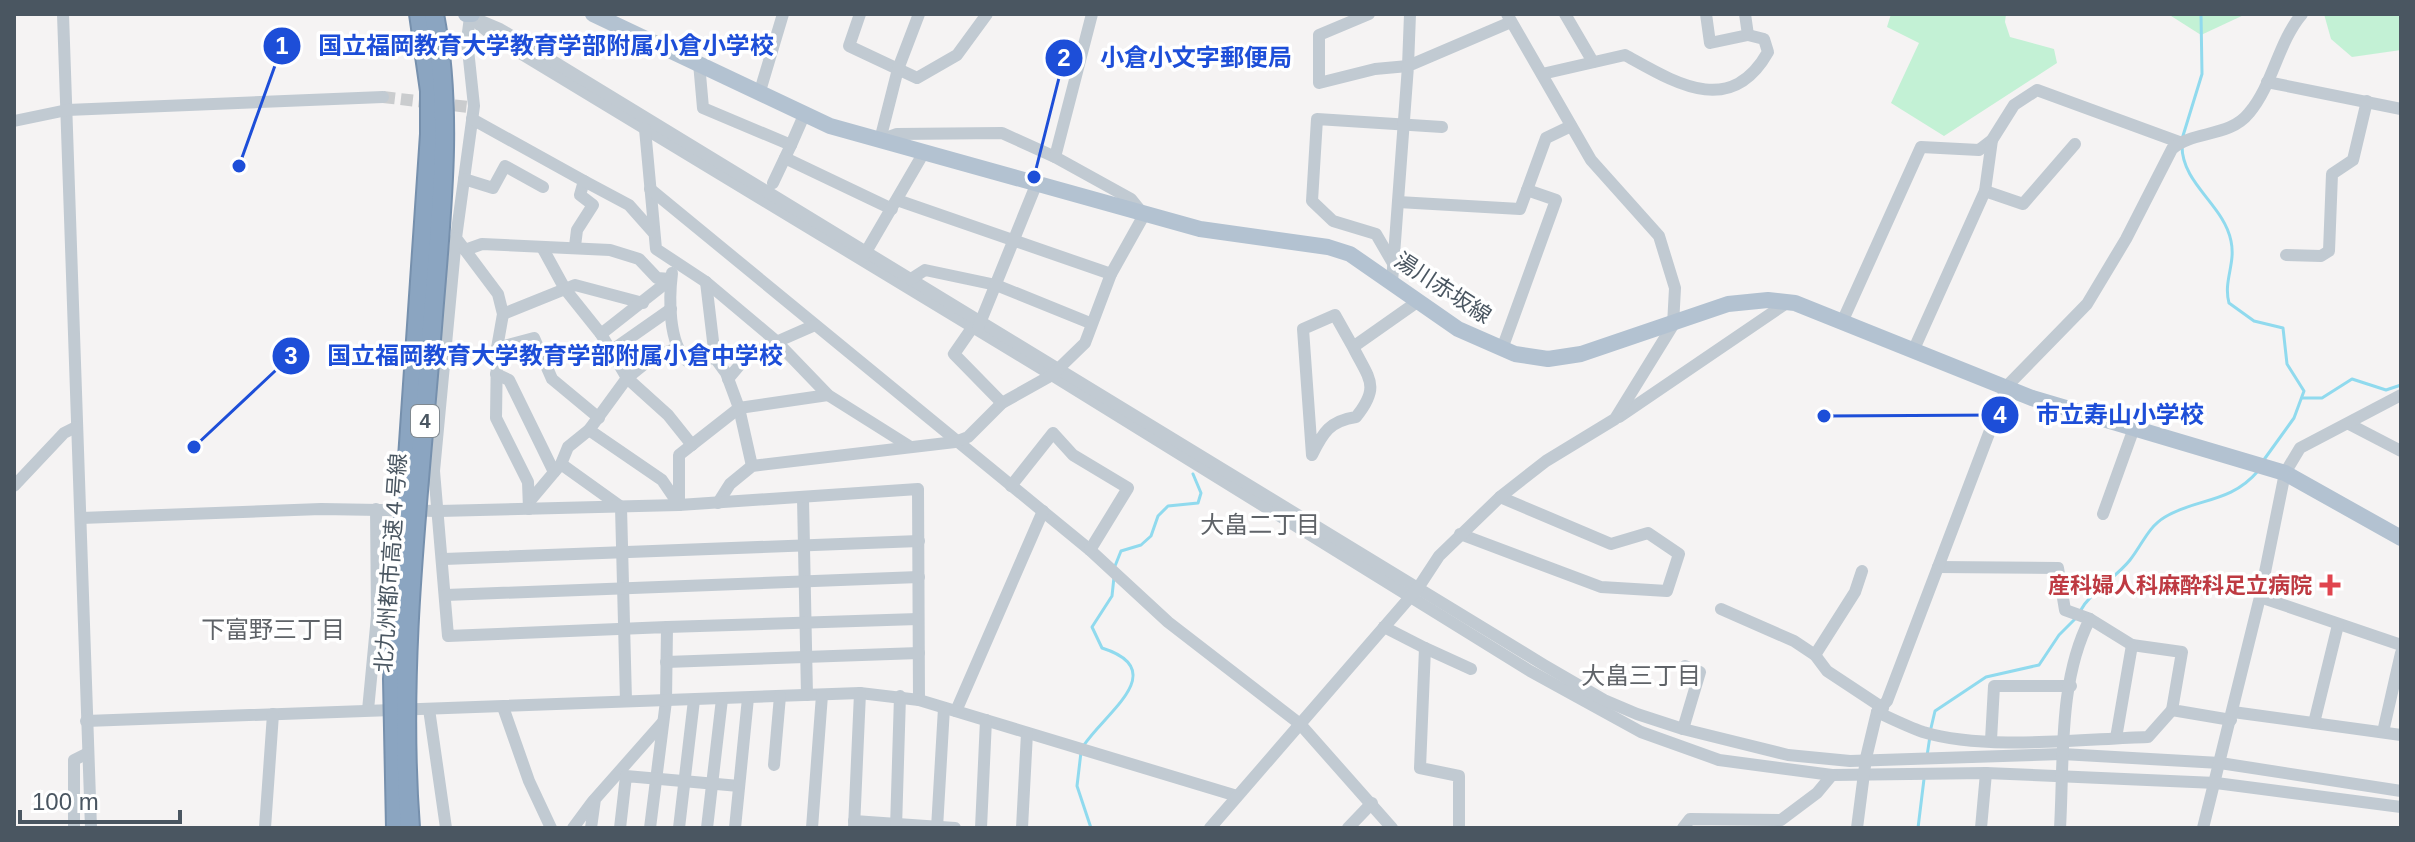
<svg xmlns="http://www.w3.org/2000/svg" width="2415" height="842" viewBox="0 0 2415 842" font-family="Arial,'Noto Sans JP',sans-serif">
<rect width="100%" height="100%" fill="#f5f3f3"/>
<!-- green -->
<g fill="#c3f1d5">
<path d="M1891 14H2006L2005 22 2010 37 2054 49 2057 63 1944 136 1891 103 1919 43 1887 27Z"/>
<path d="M2168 14H2246L2201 35Z"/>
<path d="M2324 14H2401V50L2352 57 2331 39Z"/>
</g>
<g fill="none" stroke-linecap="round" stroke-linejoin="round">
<!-- stream -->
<g stroke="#90daee" stroke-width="3">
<path d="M2182 139 2202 74 2201 14"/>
<path d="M2182 146C2182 184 2224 205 2231 241 2236 264 2223 281 2229 303L2254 321 2283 328 2287 364 2304 391 2294 418 2263 461"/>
<path d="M2302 398H2322L2352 379 2386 390 2401 385"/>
<path d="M1115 566 1121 551 1141 545 1151 536 1158 516 1168 506 1198 503 1201 493 1193 474"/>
<path d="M2079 613C2092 589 2114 580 2130 560 2142 545 2148 527 2165 517 2196 498 2230 504 2258 471"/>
<path d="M1931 728 1935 711 1986 677 2039 665 2059 635 2075 619"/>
<path d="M1084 745C1105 713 1172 670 1102 648L1092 627 1112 596 1114 577"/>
<path d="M1081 752 1077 786 1091 828"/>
<path d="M1927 756 1930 736"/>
<path d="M1918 828 1924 779"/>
</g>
<!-- minor-tunnel -->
<path stroke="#caccce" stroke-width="12" stroke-dasharray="12 6" stroke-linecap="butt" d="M383 97 468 107"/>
<!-- minor -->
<g stroke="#c1cad2" stroke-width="12">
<path d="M63 14 91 828"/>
<path d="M860 14 849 46 917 78 957 55 987 14"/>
<path d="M1369 14 1319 35V83L1375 69 1408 66 1410 14"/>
<path d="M1565 14 1593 62"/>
<path d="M1706 14 1710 43 1748 35 1745 14"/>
<path d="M470 17 497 39 1052 375 1530 671 1641 732 1719 760 1832 775 1986 773 2216 783 2401 807"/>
<path d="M470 17 467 40 474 106 456 238 498 294 503 314 497 348 496 418 528 482 529 509"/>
<path d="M481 21 500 29 1544 665 1604 700 1637 714 1683 729 1788 755 1850 761 2062 754 2220 763 2401 791"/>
<path d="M699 63 703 108 791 145 773 183"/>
<path d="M1542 74 1625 55C1674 82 1730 119 1768 52L1764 39 1748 35"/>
<path d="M2267 82 2401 109"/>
<path d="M760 91 783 14"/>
<path d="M472 119 584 181 580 195 593 205 577 230 575 246"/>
<path d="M14 121 67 110 383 97"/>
<path d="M645 129 656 249 706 282 775 340 828 395 909 446"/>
<path d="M880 140 897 134 1002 133 1055 157"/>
<path d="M880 140 898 69 919 14"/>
<path d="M791 145 805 113"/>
<path d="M785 158 892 209"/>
<path d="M464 179 493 188 505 166 543 187"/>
<path d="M584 181 629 205 653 232"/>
<path d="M650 189 1090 550 1168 622 1300 724 1392 828"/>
<path d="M1985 191 2023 204 2075 144"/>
<path d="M897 200 1111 274"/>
<path d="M1398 202 1520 209 1527 190"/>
<path d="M456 238 434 471 448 636 667 627 666 701 650 828"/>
<path d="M542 247 565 289 601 334 627 378 668 415 692 445"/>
<path d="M465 250 482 244 610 250 639 259 657 278 671 279"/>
<path d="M2286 255 2321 256 2329 251 2332 174 2353 160 2367 101"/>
<path d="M863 257 923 154"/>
<path d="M1394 265 1376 234 1333 221 1312 201 1317 119 1442 127"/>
<path d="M672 273C669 298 668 342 687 361L715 358"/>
<path d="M911 279 925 270 996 285 1090 323"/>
<path d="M706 282 715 358 726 373 739 408 752 466"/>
<path d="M1392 282 1408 66 1511 22"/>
<path d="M503 314 575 285 643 303"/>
<path d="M1843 320 1921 147 1979 150 1992 140 2014 105 2037 90 2179 142"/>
<path d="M972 328 954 354 1002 403"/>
<path d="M978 328 1036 185"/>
<path d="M601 334 671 279"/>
<path d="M1353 347C1369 379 1381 386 1356 417 1330 421 1323 432 1312 455L1303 329 1335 315 1353 347 1417 302"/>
<path d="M497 348 534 338 552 379 599 418"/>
<path d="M1502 349 1556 200 1527 190 1546 138 1571 126"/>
<path d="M1914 349 1985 191 1992 140"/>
<path d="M611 351 671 309"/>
<path d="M496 374 509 380 554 472"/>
<path d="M728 379 749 354 815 325"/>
<path d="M1619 417 1788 302"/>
<path d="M2349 424 2401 451"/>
<path d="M589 430 662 480 679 505"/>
<path d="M561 464 621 507 626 701"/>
<path d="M14 486 64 433 76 427"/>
<path d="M1011 486 1053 433 1073 455 1128 488 1090 550"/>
<path d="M803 498 807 695"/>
<path d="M529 502 561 464 568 447 589 430 627 378 653 357 678 348"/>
<path d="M718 503 730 484 752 466 955 442 968 437 1002 403 1052 375 1085 343 1111 274 1144 215 1131 199 1055 157 1092 14"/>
<path d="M679 505V455L739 408 828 395"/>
<path d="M2103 514 2134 428"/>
<path d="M81 518 321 509 439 511 679 505 918 489 919 700"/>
<path d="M1460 534 1601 587 1667 591 1679 554 1648 533 1611 544 1500 497"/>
<path d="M444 559 919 541"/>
<path d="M1938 567 2058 568 2065 610 2090 619 2132 645 2182 652 2172 710 2231 720"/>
<path d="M446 595 919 577"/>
<path d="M2260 597 2401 645"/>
<path d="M1721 609 1794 641 1815 655 1827 671 1883 708"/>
<path d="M667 627 918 619"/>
<path d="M1384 627 1425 648"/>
<path d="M1815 655 1855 592 1862 571"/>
<path d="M666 662 919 653"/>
<path d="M503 707 529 781 551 828"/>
<path d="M429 709 446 828"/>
<path d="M368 710 377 616 376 509"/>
<path d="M956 711 1043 511"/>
<path d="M1877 712C1892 719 1908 727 1923 732 1986 751 2082 739 2148 737L2172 710"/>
<path d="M2233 712 2401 735"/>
<path d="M86 721 860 693 919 700 1237 796"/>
<path d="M2314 723 2338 625"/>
<path d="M1683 729 1700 672 1685 666"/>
<path d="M2383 732 2401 653"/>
<path d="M2116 738 2132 645"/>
<path d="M1991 740 1994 686H2071"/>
<path d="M774 765 780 696"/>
<path d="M854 821 955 828"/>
<path d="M74 828V760L88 753"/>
<path d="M265 828 273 714"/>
<path d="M573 828 593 801"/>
<path d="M591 828 595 799 663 722"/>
<path d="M620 828 626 776 739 786"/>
<path d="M679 828 694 700"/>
<path d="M707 828 722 699"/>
<path d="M735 828 748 698"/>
<path d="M812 828 822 695"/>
<path d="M854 828 860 693"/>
<path d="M896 828 900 696"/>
<path d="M937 828 944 708"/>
<path d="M981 828 986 720"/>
<path d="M1022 828 1027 733"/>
<path d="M1210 828 1418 588 1439 556 1500 497 1546 461 1615 419 1673 325 1675 288 1659 236 1591 160 1507 14"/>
<path d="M1348 828 1372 803"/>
<path d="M1459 828V776L1420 768 1425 648 1471 669"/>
<path d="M1683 828 1690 819 1781 820 1817 793 1832 775"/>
<path d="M1857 828 1866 758 1877 712 1887 701 2007 386 2087 304 2126 239 2172 149C2193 130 2229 138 2249 113 2273 85 2278 42 2302 14"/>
<path d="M1981 828 1986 773"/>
<path d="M2060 828C2064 761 2058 680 2090 619"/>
<path d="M2203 828 2260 597 2285 473 2300 448 2401 395"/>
</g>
<!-- major -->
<g stroke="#b3c2d1" stroke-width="16">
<path d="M466 14H472"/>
<path d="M593 14 830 126 1200 229 1328 247 1350 254 1458 329 1515 354 1548 359 1581 354 1728 304 1768 300 1795 303 2032 398 2285 473 2401 538"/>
</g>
<defs>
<g id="highway-bridge">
<path d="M396 828 393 679 430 134V91L419 14"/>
<path d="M410 828C397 658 420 485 433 315 441 214 453 114 434 14"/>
</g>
</defs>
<!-- highway-bridge casing -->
<use href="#highway-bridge" stroke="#7690ad" stroke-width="22" stroke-linecap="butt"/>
<!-- highway-bridge -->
<use href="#highway-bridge" stroke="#8ba5c1" stroke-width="18"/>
</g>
<!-- markers -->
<path fill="#e0444e" stroke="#fff" stroke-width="3" d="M2326 573h8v8h8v8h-8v8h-8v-8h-8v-8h8z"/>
<g text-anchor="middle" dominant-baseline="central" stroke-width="7" stroke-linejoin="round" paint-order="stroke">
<!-- shield labels -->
<rect fill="#fff" stroke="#808990" stroke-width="2" x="411" y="405" width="28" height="32" rx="6"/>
<g font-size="20" font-weight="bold" fill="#4a5661">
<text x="425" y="421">4</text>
</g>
<!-- street labels -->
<g font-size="22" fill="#4a5661" stroke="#fff">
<text transform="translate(1443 288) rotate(33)">湯川赤坂線</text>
<text transform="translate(391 563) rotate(-86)">北九州都市高速４号線</text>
</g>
<!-- health labels -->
<g font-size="22" font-weight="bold" fill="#be3a42" stroke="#fff" text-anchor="end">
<text x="2312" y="585">産科婦人科麻酔科足立病院</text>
</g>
<!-- neighbourhood labels -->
<g font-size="24" fill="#5f6368" stroke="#fff">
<text x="1260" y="524">大畠二丁目</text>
<text x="273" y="629">下富野三丁目</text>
<text x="1641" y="675">大畠三丁目</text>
</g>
</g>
<!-- callouts -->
<path fill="none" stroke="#1d4ed8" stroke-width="3" d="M239 166L282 46M1034 177L1064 58M194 447L291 356M1824 416L2000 415"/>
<g fill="#1d4ed8" stroke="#fff" stroke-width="3">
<circle cx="239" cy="166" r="8"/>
<circle cx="1034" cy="177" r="8"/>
<circle cx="194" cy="447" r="8"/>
<circle cx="1824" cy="416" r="8"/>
<circle cx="282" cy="46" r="20"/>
<circle cx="1064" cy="58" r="20"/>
<circle cx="291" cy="356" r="20"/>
<circle cx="2000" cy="415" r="20"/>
</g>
<g font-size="24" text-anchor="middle" font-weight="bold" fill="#fff">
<text x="282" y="54">1</text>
<text x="1064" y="66">2</text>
<text x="291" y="364">3</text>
<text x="2000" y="423">4</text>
</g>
<g font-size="24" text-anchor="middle" font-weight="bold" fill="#1d4ed8" stroke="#fff" stroke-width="7" stroke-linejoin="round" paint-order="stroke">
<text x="546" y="54">国立福岡教育大学教育学部附属小倉小学校</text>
<text x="1196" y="66">小倉小文字郵便局</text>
<text x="555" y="364">国立福岡教育大学教育学部附属小倉中学校</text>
<text x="2120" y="423">市立寿山小学校</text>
</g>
<!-- border -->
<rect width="2415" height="842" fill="none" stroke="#4a5661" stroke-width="32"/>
<!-- scale -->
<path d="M20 810v12h160v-12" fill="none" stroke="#4a5661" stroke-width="4"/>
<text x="32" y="810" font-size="24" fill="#4a5661" stroke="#ffffff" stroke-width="6" paint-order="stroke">100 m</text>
</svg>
